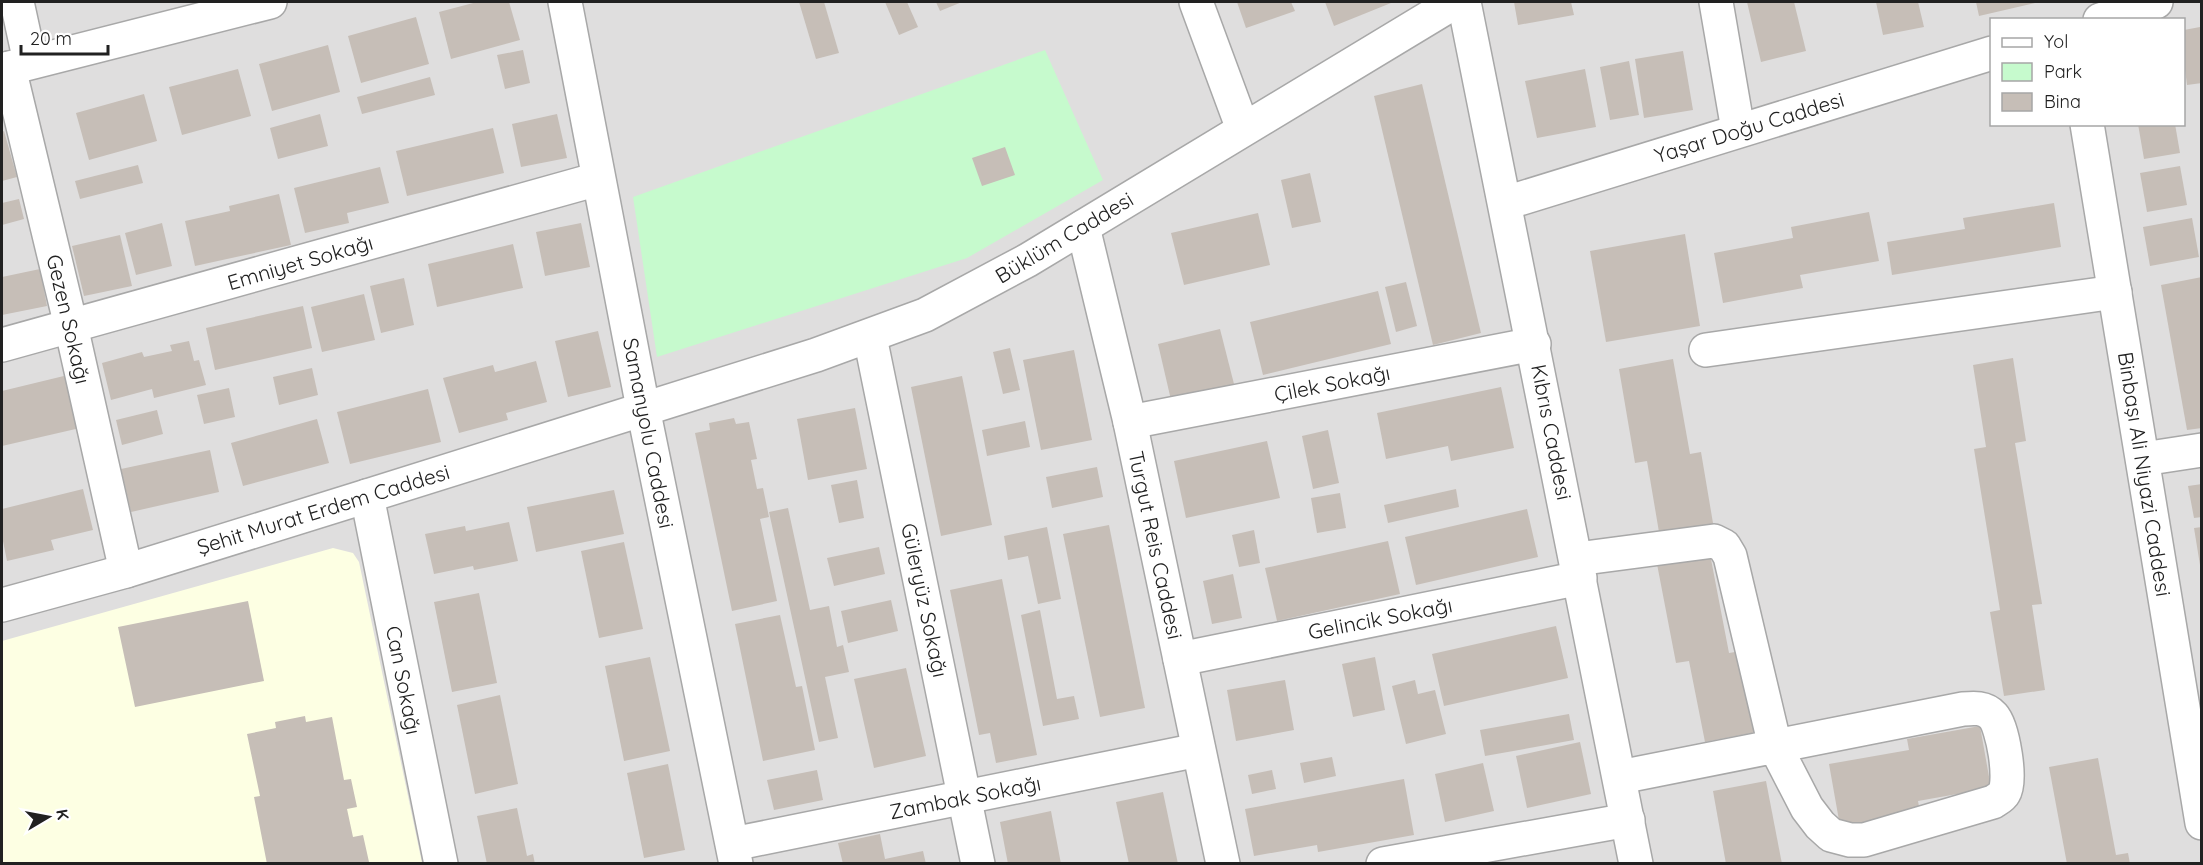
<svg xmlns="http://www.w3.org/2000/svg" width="2203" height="865" viewBox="0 0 2203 865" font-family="Quicksand,sans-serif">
<rect width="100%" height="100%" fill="#f1efe8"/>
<!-- residential -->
<path fill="#dfdede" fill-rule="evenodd" d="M2 2H2201V863H2ZM1992 20H2184V124H1992Z"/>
<!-- education -->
<path fill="#fdffe3" d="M333 548 353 553 359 562 422 863 2 864V641Z"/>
<!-- park -->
<path fill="#c6facd" d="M1045 50 1103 180 967 258 657 357 633 197Z"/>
<!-- building -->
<g fill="#c6beb7">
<path d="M477 2H509L520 40 451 59 439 12Z"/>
<path d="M799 2H824L839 53 816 59Z"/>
<path d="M885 2H907L918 27 899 35Z"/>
<path d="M936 2H962L940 11Z"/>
<path d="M1237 2H1291L1295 11 1246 28Z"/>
<path d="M1325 2H1390L1391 3 1334 26Z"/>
<path d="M1514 2H1571L1574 15 1518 25Z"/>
<path d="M1747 2H1794L1806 51 1761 62Z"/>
<path d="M1876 2H1918L1924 27 1883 35Z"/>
<path d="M1976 2H2039L1979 16Z"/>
<path d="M416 17 429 64 361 83 348 36Z"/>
<path d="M2200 27 2202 83 2187 85 2184 61V30Z"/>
<path d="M328 45 340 92 272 111 259 64Z"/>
<path d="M523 50 530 83 505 89 497 55Z"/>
<path d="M1683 51 1693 110 1644 118 1635 59Z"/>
<path d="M1629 61 1639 115 1610 120 1600 67Z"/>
<path d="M238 69 251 116 182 135 169 87Z"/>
<path d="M1585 69 1596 127 1537 138 1525 81Z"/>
<path d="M430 77 435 95 362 114 357 97Z"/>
<path d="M1422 84 1481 333 1433 345 1374 96Z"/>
<path d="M144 94 157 141 89 160 76 113Z"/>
<path d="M320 114 328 146 278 159 270 128Z"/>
<path d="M557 114 567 158 521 167 512 124Z"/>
<path d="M2138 124H2175L2180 153 2144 159Z"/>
<path d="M493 128 504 173 407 196 396 151Z"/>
<path d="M4 131 17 177 2 181V132Z"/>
<path d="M1005 147 1015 175 982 186 972 158Z"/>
<path d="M138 165 143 183 80 199 75 181Z"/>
<path d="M2180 166 2187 205 2147 212 2140 173Z"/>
<path d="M380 167 389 203 347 213 349 223 305 233 294 188Z"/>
<path d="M1310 173 1321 222 1292 228 1281 180Z"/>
<path d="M279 194 291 245 195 266 185 221 230 211 229 206Z"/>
<path d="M19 199 24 219 2 225V203Z"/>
<path d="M2054 203 2061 247 1892 275 1887 242 1965 229 1963 218Z"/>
<path d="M1869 212 1879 261 1800 275 1803 288 1723 303 1714 253 1793 238 1791 227Z"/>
<path d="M1258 213 1270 265 1184 285 1171 233Z"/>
<path d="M2192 218 2199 257 2150 266 2143 227Z"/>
<path d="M162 223 172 266 136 275 125 233Z"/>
<path d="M581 223 590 267 545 276 536 232Z"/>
<path d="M1685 234 1700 326 1606 342 1590 251Z"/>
<path d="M120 235 132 286 84 296 72 246Z"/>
<path d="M513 244 523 288 437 307 428 264Z"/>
<path d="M40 269 47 306 2 315V277Z"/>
<path d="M2202 277V428L2187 430 2161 285Z"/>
<path d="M404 278 414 325 381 333 370 286Z"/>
<path d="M1406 282 1417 326 1396 332 1385 287Z"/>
<path d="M1378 291 1391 344 1263 375 1250 322Z"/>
<path d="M364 294 375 340 322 352 311 307Z"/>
<path d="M303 306 312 348 215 370 206 328Z"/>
<path d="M1220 329 1234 384 1171 400 1158 344Z"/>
<path d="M598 331 611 387 568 397 555 341Z"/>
<path d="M189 341 194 361 199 360 206 385 154 398 152 389 111 400 102 363 142 352 144 357 172 351 170 345Z"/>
<path d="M1010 348 1020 390 1003 394 993 352Z"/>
<path d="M1074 350 1092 440 1041 450 1023 360Z"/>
<path d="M2013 358 2026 441 2015 443 2042 604 2032 605 2045 690 2004 696 1990 612 2000 610 1974 449 1986 447 1973 365Z"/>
<path d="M1673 359 1690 454 1701 452 1714 529 1660 538 1647 461 1635 463 1619 369Z"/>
<path d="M536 361 547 402 506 413 508 420 459 433 443 378 493 365 495 372Z"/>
<path d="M312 368 318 395 279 405 273 377Z"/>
<path d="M68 375 80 428 2 446V391Z"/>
<path d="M962 376 992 525 941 536 911 387Z"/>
<path d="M1501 387 1514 448 1451 461 1448 446 1386 459 1377 413Z"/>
<path d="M229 388 235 417 204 424 197 395Z"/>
<path d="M428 389 441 442 350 464 337 412Z"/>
<path d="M855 408 867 469 808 480 797 419Z"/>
<path d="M157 410 163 434 122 445 116 420Z"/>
<path d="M734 418 736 424 749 422 757 459 751 460 757 489 763 488 769 517 760 519 777 601 732 611 695 433 710 430 709 423Z"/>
<path d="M317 419 329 463 243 486 231 443Z"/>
<path d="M1025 421 1030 447 987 456 982 430Z"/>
<path d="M1328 430 1339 483 1313 489 1302 436Z"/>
<path d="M1267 441 1280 498 1186 518 1174 461Z"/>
<path d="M210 450 219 492 131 512 121 469Z"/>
<path d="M1097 467 1103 497 1052 508 1046 477Z"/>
<path d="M857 480 864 518 839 523 831 485Z"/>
<path d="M2202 484V517L2194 518 2188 486Z"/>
<path d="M83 489 93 530 51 540 54 550 7 561 2 536V509Z"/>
<path d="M1456 489 1459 507 1388 523 1384 505Z"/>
<path d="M614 490 624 534 536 552 527 507Z"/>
<path d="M1340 493 1346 528 1317 533 1311 498Z"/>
<path d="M788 508 810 610 829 606 837 647 843 645 849 672 825 677 838 738 819 742 769 512Z"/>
<path d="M1527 509 1538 557 1416 585 1405 537Z"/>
<path d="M509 522 518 561 474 570 473 566 434 574 425 534 465 526 466 531Z"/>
<path d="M1109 525 1145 708 1100 717 1063 534Z"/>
<path d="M1047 527 1061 599 1038 604 1028 556 1008 560 1004 536Z"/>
<path d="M2202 527V564L2200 565 2194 528Z"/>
<path d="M1254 530 1260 563 1239 567 1232 535Z"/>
<path d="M1388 541 1400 594 1277 621 1265 568Z"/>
<path d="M624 542 643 629 599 638 581 551Z"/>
<path d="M879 547 885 574 834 586 827 558Z"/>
<path d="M1710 554 1729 653 1741 651 1757 732 1705 742 1689 661 1676 663 1657 564Z"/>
<path d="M1233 574 1242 618 1212 624 1203 581Z"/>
<path d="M1002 579 1037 755 996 763 990 733 979 735 950 590Z"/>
<path d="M479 593 497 683 452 692 434 602Z"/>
<path d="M891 600 898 631 848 643 841 611Z"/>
<path d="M248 601 264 681 135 707 118 627Z"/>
<path d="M1040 610 1057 699 1074 696 1079 719 1043 726 1021 615Z"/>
<path d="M780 615 796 687 802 686 815 750 763 761 735 624Z"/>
<path d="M1556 626 1568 678 1444 706 1432 654Z"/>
<path d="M650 657 670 751 624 761 605 666Z"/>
<path d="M1375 657 1385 710 1353 717 1342 664Z"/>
<path d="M906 668 926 756 874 768 854 679Z"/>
<path d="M1285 680 1294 730 1236 741 1227 690Z"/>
<path d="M1415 680 1418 694 1435 690 1446 734 1406 744 1392 686Z"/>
<path d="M500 695 518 784 475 794 457 705Z"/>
<path d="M1569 714 1574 740 1485 756 1480 730Z"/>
<path d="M305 716 306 722 332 717 344 780 351 779 357 807 347 809 353 837 363 835 369 862 267 864 254 797 260 796 247 734 276 728 275 722Z"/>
<path d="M1980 726 1991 788 1918 801 1920 812 1840 826 1829 764 1909 750 1907 739Z"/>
<path d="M1580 742 1591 794 1527 808 1516 756Z"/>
<path d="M1332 757 1336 776 1304 783 1300 763Z"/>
<path d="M2098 758 2116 855 2128 853 2130 864H2067L2049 767Z"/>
<path d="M1483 763 1494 811 1445 822 1435 774Z"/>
<path d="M668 764 685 850 644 858 627 773Z"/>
<path d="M817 770 823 800 774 810 767 780Z"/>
<path d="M1272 770 1276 789 1252 794 1248 775Z"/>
<path d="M1404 779 1414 835 1318 852 1317 845 1254 856 1245 809Z"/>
<path d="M1766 781 1782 864H1726L1713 791Z"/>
<path d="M1163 792 1178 864H1129L1116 802Z"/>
<path d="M517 808 527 856 533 854 535 864H487L477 816Z"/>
<path d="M1051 811 1061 864H1008L1000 822Z"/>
<path d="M880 834 885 859 923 851 926 864H843L838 843Z"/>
</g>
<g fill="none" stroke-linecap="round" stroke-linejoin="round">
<defs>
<g id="minor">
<path d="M17 2 30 62"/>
<path d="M565 2 643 408 736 864"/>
<path d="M1196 2 1243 129"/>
<path d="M1464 2 1636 864"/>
<path d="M1716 2 1738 130"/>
<path d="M2100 20 2156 2"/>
<path d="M9 68 71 326 126 571"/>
<path d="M2 70 270 2"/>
<path d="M2087 124 2202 823"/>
<path d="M1506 203 1992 53"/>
<path d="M1083 227 1130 422 1223 864"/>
<path d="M870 337 978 864"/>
<path d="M2 345 598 179"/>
<path d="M1706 350 2115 292"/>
<path d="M1130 422 1534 344"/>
<path d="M2143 459 2202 450"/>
<path d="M367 496 441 864"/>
<path d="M1577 559 1714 541 1724 546 1730 556 1775 746 1807 808 1820 825 1831 835 1850 840H1864L1993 802C1996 800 2002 797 2004 793 2012 781 2003 727 1993 716 1985 707 1974 708 1963 709L1620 777"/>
<path d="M2 605 126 571 367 496 816 355 925 315 1028 260 1455 2"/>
<path d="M1180 659 1580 578"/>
<path d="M733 844 1198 750"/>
<path d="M1383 864 1628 820"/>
</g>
</defs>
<!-- minor casing -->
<use href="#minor" stroke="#a8a8a8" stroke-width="36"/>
<!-- minor -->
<use href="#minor" stroke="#fff" stroke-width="33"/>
</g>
<g text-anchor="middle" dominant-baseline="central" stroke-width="5" stroke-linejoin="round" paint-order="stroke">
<!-- street labels -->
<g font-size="21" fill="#212121" stroke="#fff">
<text transform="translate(1749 127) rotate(-17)">Yaşar Doğu Caddesi</text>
<text transform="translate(1064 237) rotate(-31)">Büklüm Caddesi</text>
<text transform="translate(300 262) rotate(-16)">Emniyet Sokağı</text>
<text transform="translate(69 319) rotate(77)">Gezen Sokağı</text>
<text transform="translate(1332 383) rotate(-11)">Çilek Sokağı</text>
<text transform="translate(1552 432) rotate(79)">Kıbrıs Caddesi</text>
<text transform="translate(649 433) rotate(79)">Samanyolu Caddesi</text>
<text transform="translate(2145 474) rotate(81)">Binbaşı Ali Niyazi Caddesi</text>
<text transform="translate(323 509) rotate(-17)">Şehit Murat Erdem Caddesi</text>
<text transform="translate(1156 545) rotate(78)">Turgut Reis Caddesi</text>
<text transform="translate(925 600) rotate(78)">Güleryüz Sokağı</text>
<text transform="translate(1380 618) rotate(-11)">Gelincik Sokağı</text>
<text transform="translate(404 680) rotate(79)">Can Sokağı</text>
<text transform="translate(965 797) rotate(-11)">Zambak Sokağı</text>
</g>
</g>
<!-- border -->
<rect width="2203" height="865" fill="none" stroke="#212121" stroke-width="6"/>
<!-- legend -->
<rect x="1990" y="18" width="195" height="108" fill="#ffffff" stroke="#a6a6a6" stroke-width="1.5"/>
<rect x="2002" y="38" width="30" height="9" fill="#ffffff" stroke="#a6a6a6" stroke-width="1.5"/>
<text x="2044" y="48" font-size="18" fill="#212121">Yol</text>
<rect x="2002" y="63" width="30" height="18" fill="#c6facd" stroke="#a6a6a6" stroke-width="1.5"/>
<text x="2044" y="78" font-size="18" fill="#212121">Park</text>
<rect x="2002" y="93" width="30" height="18" fill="#c6beb7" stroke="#a6a6a6" stroke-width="1.5"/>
<text x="2044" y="108" font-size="18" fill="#212121">Bina</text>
<!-- north arrow -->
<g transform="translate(48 817) rotate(80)" stroke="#ffffff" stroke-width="4.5" paint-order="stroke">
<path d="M0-4.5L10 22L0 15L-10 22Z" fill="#212121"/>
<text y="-9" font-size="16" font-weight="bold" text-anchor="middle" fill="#212121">K</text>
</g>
<!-- scale -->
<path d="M21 45v9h87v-9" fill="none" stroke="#212121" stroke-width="3"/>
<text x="30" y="45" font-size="18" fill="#212121" stroke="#ffffff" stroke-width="4.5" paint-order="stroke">20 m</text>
</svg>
